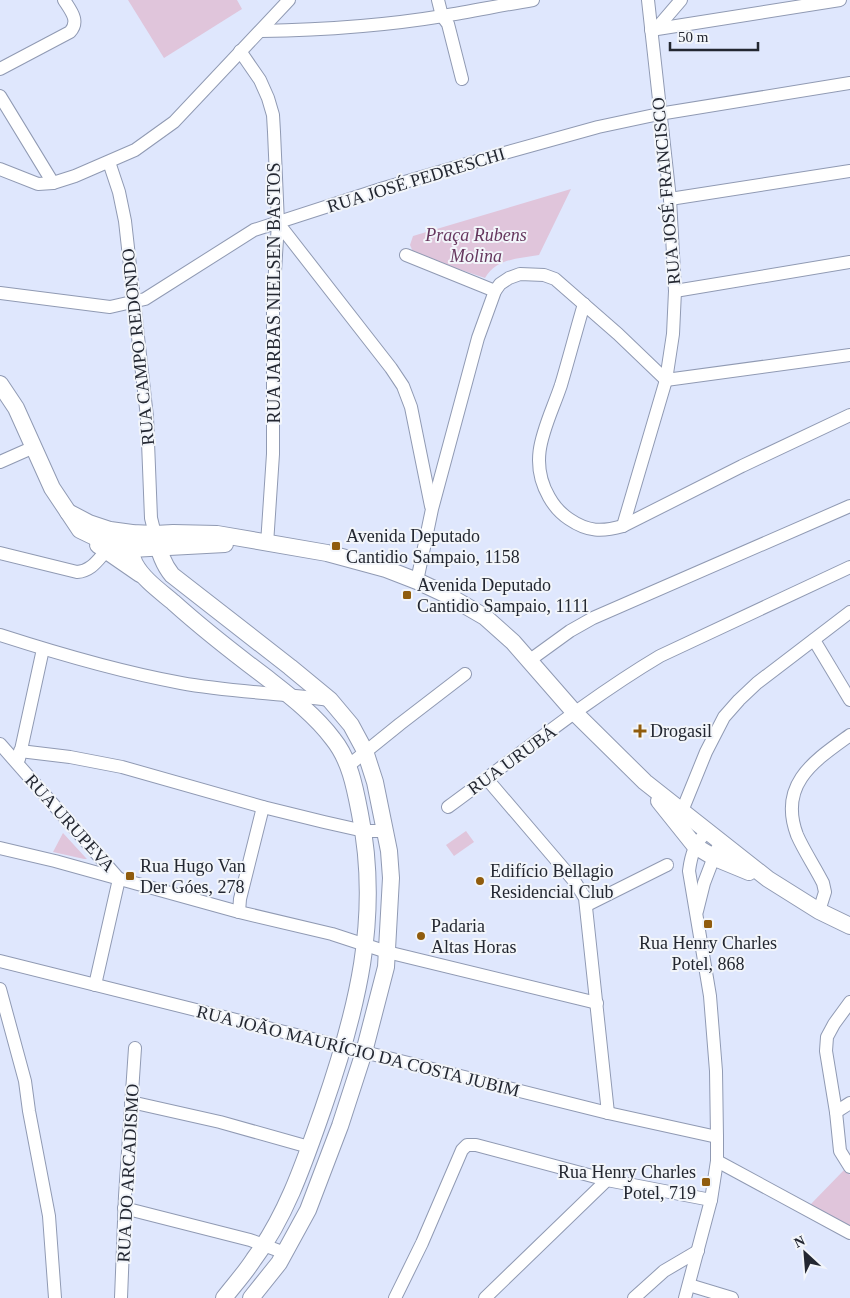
<svg xmlns="http://www.w3.org/2000/svg" width="850" height="1298" viewBox="0 0 850 1298" font-family="Georgia,serif">
<rect width="100%" height="100%" fill="#dfe7fd"/>
<!-- green -->
<g fill="#e0c5db">
<path d="M128 0H237L242 9 164 58Z"/>
<path d="M571 189 539 255C518 259 497 258 485 278L414 254 410 245 413 236Z"/>
<path d="M466 831 474 842 454 856 446 845Z"/>
<path d="M63 833 85 857 87 859H84L53 852Z"/>
<path d="M845 1169 850 1175V1226L810 1205Z"/>
</g>
<g fill="none" stroke-linecap="round" stroke-linejoin="round">
<defs>
<g id="minor">
<path d="M438 0 442 16 448 24 462 79"/>
<path d="M657 28 681 0"/>
<path d="M651 30 840 0"/>
<path d="M261 31C321 30 383 26 443 16 473 11 503 5 533 0"/>
<path d="M240 51 260 80 268 98 273 115 274 132 278 223 273 303V454L267 544"/>
<path d="M0 69 70 32C80 21 71 11 64 0"/>
<path d="M0 96 53 183"/>
<path d="M109 162 119 192 125 221 147 417 151 518 155 534"/>
<path d="M0 169 38 184 53 183 75 176 135 150 174 122 289 0"/>
<path d="M670 199 850 171"/>
<path d="M278 223 391 368 403 386 411 407 431 506"/>
<path d="M406 255 495 291"/>
<path d="M675 291 850 262"/>
<path d="M0 293 110 307 145 299 254 230 384 188 508 152 598 127 659 114 850 83"/>
<path d="M584 304C576 331 569 358 561 385 548 424 526 457 549 497 554 506 560 513 569 519 588 532 602 532 623 526L742 466 850 415"/>
<path d="M0 462 34 447"/>
<path d="M623 526 666 380 673 334 675 291 670 199 648 0"/>
<path d="M0 553 77 572C91 571 97 561 106 551"/>
<path d="M417 581 432 509 478 338 495 291 500 284 509 278 520 274 544 275 555 279 618 334 666 380 850 355"/>
<path d="M0 635C59 654 120 672 181 683 230 692 280 693 330 700"/>
<path d="M814 640 850 700"/>
<path d="M530 660 570 631 593 618 850 506"/>
<path d="M0 744 119 879 95 985"/>
<path d="M20 751 70 757 122 767 263 807 324 822 364 831H385"/>
<path d="M19 759 43 649"/>
<path d="M348 766 400 724 465 674"/>
<path d="M487 779 575 882 585 898 608 1113"/>
<path d="M448 807C518 756 586 700 660 656L850 567"/>
<path d="M682 811 706 752 724 717 739 700 757 683 850 612"/>
<path d="M0 848 55 861 239 912 332 934 387 952 597 1003"/>
<path d="M587 905 667 865"/>
<path d="M697 911 704 883 717 849"/>
<path d="M819 911 825 892 823 883C815 867 804 851 797 835 778 784 814 761 850 735"/>
<path d="M239 912 240 899 263 807"/>
<path d="M0 961 608 1113 717 1137"/>
<path d="M0 989 25 1081 29 1111 49 1216 55 1298"/>
<path d="M850 1002 834 1024 827 1037 826 1051 836 1112 840 1151 850 1167"/>
<path d="M131 1102 220 1122 309 1147"/>
<path d="M836 1112 850 1103"/>
<path d="M717 1161 850 1233"/>
<path d="M124 1208 250 1240 285 1253"/>
<path d="M689 1285 732 1298"/>
<path d="M121 1298 125 1196 135 1048"/>
<path d="M395 1298 422 1243 462 1150 467 1145H476L607 1180 711 1200"/>
<path d="M485 1298 607 1180"/>
<path d="M634 1298 664 1271 698 1251"/>
<path d="M685 1298 711 1200 717 1161V1137L716 1071 710 996 689 871C691 855 695 842 708 831"/>
</g>
<g id="major">
<path d="M0 384 16 408 52 488 80 530 107 543 131 549 225 544"/>
<path d="M68 512 89 523 110 530 132 533 155 534 173 533 217 534 327 553 386 569 417 581 447 595 485 617 513 642 575 713 645 782 768 879 819 911 850 926"/>
<path d="M132 533C131 543 130 555 135 564 143 579 160 591 173 602 203 629 235 654 267 678 290 696 315 715 333 739 350 760 355 788 360 814 381 917 357 1011 323 1109 305 1160 287 1215 254 1259 245 1273 234 1285 224 1298"/>
<path d="M155 534C158 549 162 563 172 575L290 667 330 700 351 725 365 751 375 782 389 851 391 878 386 967 364 1052 340 1126 308 1210 279 1263 251 1298"/>
<path d="M98 545 140 574"/>
<path d="M659 801 695 846 715 858 749 872"/>
</g>
</defs>
<!-- minor casing -->
<use href="#minor" stroke="#909ab3" stroke-width="14"/>
<!-- major casing -->
<use href="#major" stroke="#909ab3" stroke-width="18"/>
<!-- minor -->
<use href="#minor" stroke="#fff" stroke-width="12"/>
<!-- major -->
<use href="#major" stroke="#fff" stroke-width="16"/>
</g>
<!-- markers -->
<g fill="#905c0d" stroke="#f2f5fa" stroke-width="2">
<rect x="331" y="541" width="10" height="10" rx="2.5"/>
<rect x="402" y="590" width="10" height="10" rx="2.5"/>
<path d="M637.5 723.5h5v5h5v5h-5v5h-5v-5h-5v-5h5z"/>
<rect x="125" y="871" width="10" height="10" rx="2.5"/>
<circle cx="480" cy="881" r="5"/>
<rect x="703" y="919" width="10" height="10" rx="2.5"/>
<circle cx="421" cy="936" r="5"/>
<rect x="701" y="1177" width="10" height="10" rx="2.5"/>
</g>
<g text-anchor="middle" dominant-baseline="central" stroke-width="4" stroke-linejoin="round" paint-order="stroke">
<!-- street labels -->
<g font-size="18" fill="#232731" stroke="#f2f5fa">
<text transform="translate(416 180) rotate(-17)">RUA JOSÉ PEDRESCHI</text>
<text transform="translate(666 191) rotate(-95)">RUA JOSÉ FRANCISCO</text>
<text transform="translate(274 293) rotate(-90)">RUA JARBAS NIELSEN BASTOS</text>
<text transform="translate(138 347) rotate(-96)">RUA CAMPO REDONDO</text>
<text transform="translate(512 760) rotate(-36)">RUA URUBÁ</text>
<text transform="translate(70 823) rotate(48)">RUA URUPEVA</text>
<text transform="translate(358 1051) rotate(14)">RUA JOÃO MAURÍCIO DA COSTA JUBIM</text>
<text transform="translate(128 1173) rotate(-87)">RUA DO ARCADISMO</text>
</g>
<!-- park labels -->
<g font-size="18" font-style="italic" fill="#66375e" stroke="#f2f5fa">
<text x="476" y="235">Praça Rubens<tspan x="476" dy="21">Molina</tspan></text>
</g>
<!-- poi labels -->
<g font-size="18" fill="#232731" stroke="#f2f5fa" text-anchor="start">
<text x="346" y="536">Avenida Deputado<tspan x="346" dy="21">Cantidio Sampaio, 1158</tspan></text>
<text x="417" y="585">Avenida Deputado<tspan x="417" dy="21">Cantidio Sampaio, 1111</tspan></text>
<text x="650" y="731">Drogasil</text>
<text x="140" y="866">Rua Hugo Van<tspan x="140" dy="21">Der Góes, 278</tspan></text>
<text x="490" y="871">Edifício Bellagio<tspan x="490" dy="21">Residencial Club</tspan></text>
<text x="431" y="926">Padaria<tspan x="431" dy="21">Altas Horas</tspan></text>
<text x="708" y="943" text-anchor="middle">Rua Henry Charles<tspan x="708" dy="21">Potel, 868</tspan></text>
<text x="696" y="1172" text-anchor="end">Rua Henry Charles<tspan x="696" dy="21">Potel, 719</tspan></text>
</g>
</g>
<!-- north arrow -->
<g transform="translate(805 1253) rotate(334)" stroke="#f2f5fa" stroke-width="4" paint-order="stroke">
<path d="M0-4L9 19L0 12L-9 19Z" fill="#232731"/>
<text y="-8" font-size="14" font-weight="bold" text-anchor="middle" fill="#232731">N</text>
</g>
<!-- scale -->
<path d="M670 42v8h88v-8" fill="none" stroke="#232731" stroke-width="2.5"/>
<text x="678" y="42" font-size="15" fill="#232731" stroke="#f2f5fa" stroke-width="4" paint-order="stroke">50 m</text>
</svg>
